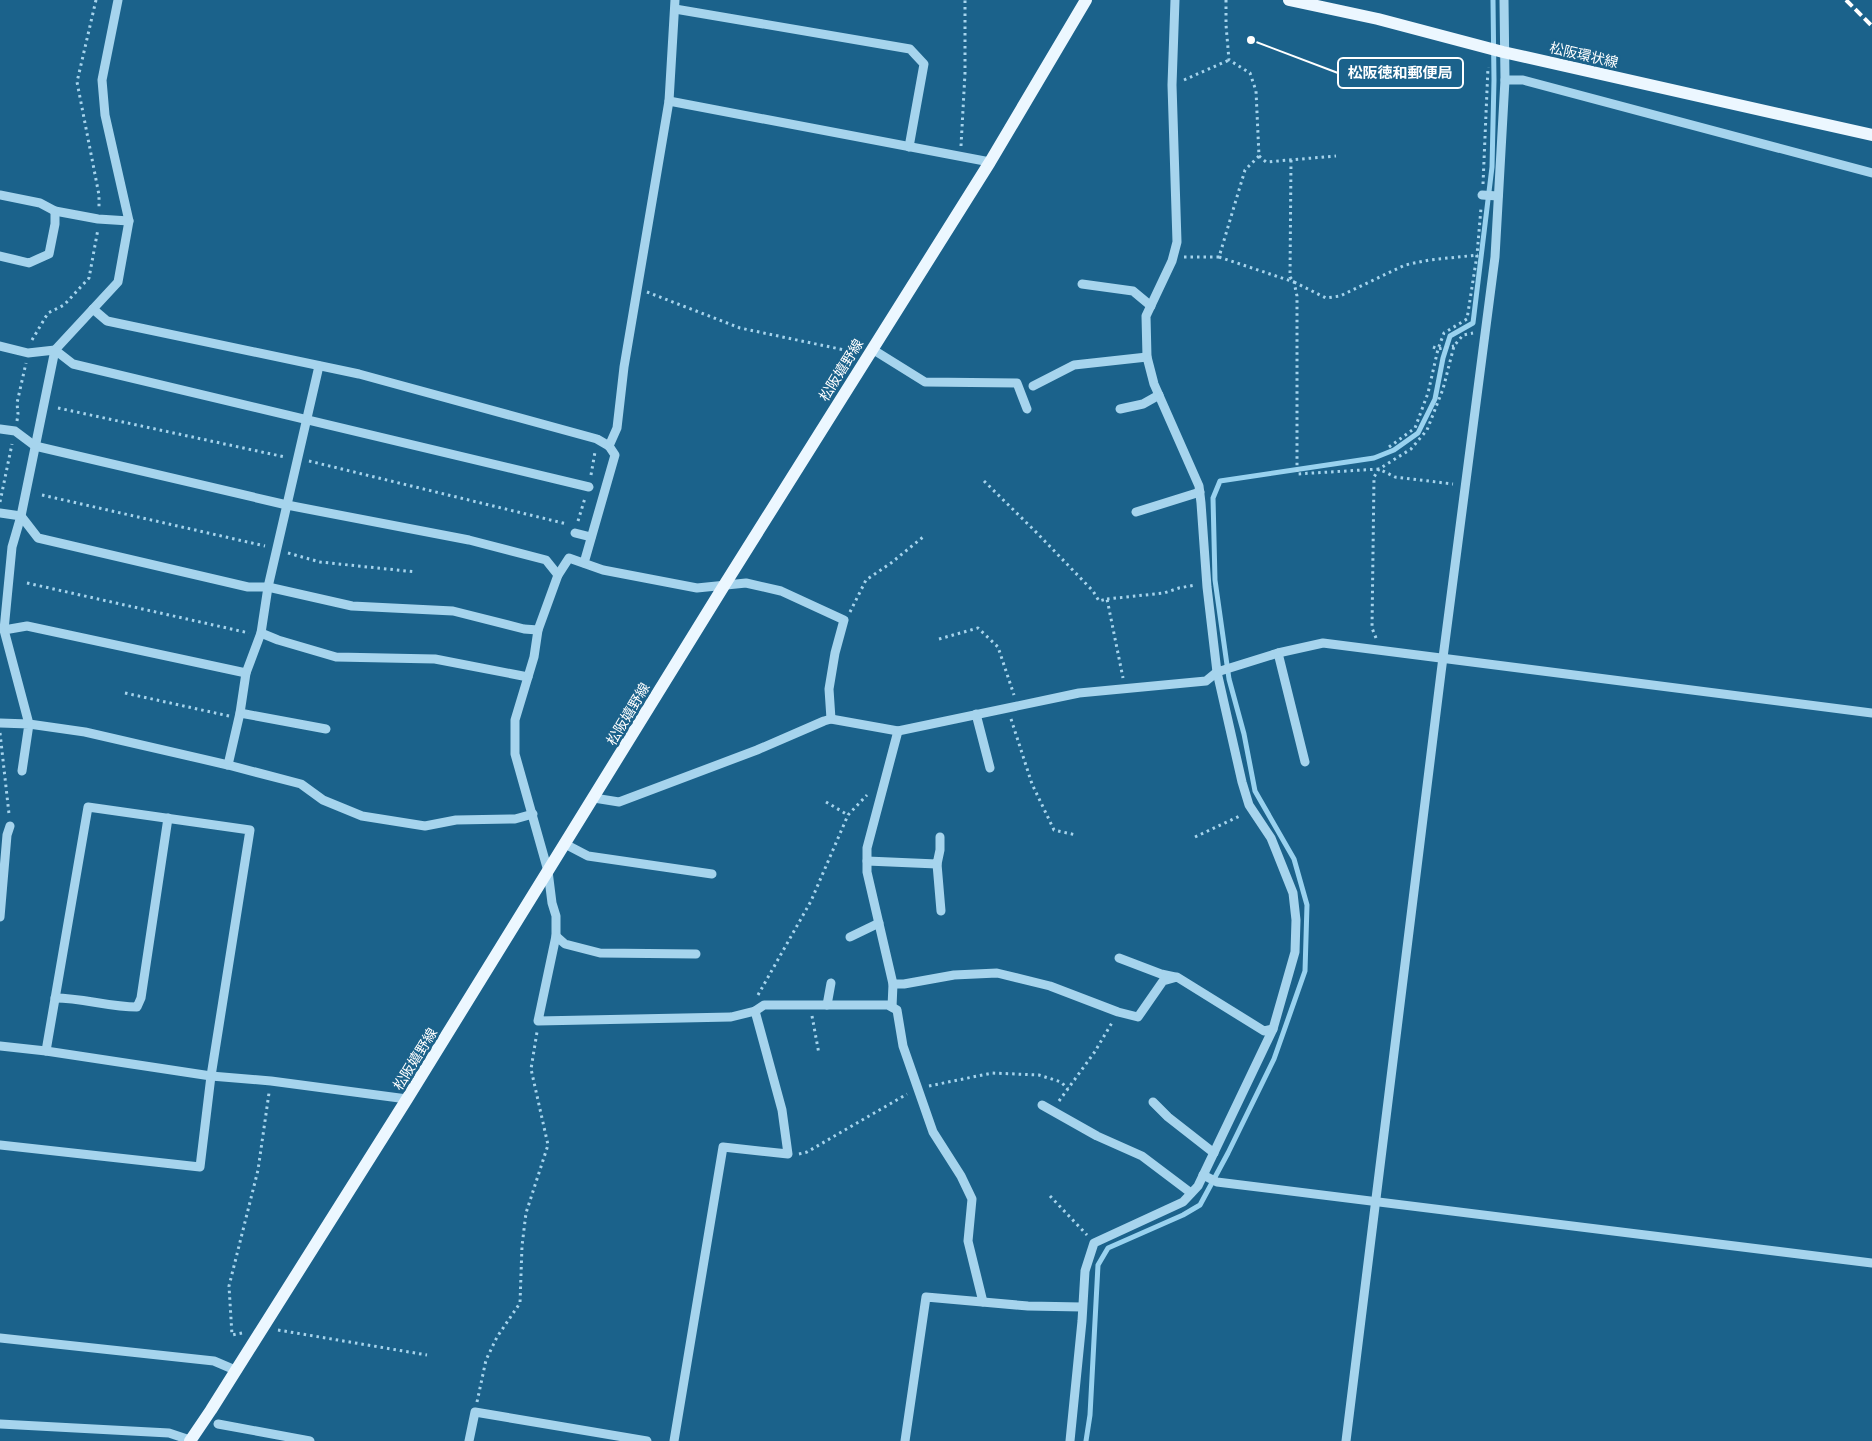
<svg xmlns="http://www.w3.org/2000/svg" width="1872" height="1441" viewBox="0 0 1872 1441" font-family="Quicksand,'Noto Sans JP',sans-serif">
<rect width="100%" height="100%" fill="#1b628b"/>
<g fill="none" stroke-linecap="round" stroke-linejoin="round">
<!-- stream -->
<path stroke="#99d2ef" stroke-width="5" d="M1086 1441 1090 1415 1098 1265 1108 1248 1183 1215 1200 1205 1228 1153 1274 1059 1305 971 1307 905 1294 859 1255 791 1244 734 1229 679 1215 580 1213 498 1220 481 1374 458 1394 450 1418 433 1435 399 1443 358 1450 336 1473 323 1492 167 1494 80 1493 0"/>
<!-- path -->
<g stroke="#a6d4ed" stroke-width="3" stroke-dasharray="2.5 4" stroke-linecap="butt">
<path d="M96 0 77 82 99 195V208"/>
<path d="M1226 0V25L1229 60 1250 73 1256 91 1259 156 1245 170 1219 257 1294 282 1297 296V474L1379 469 1395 477 1453 484"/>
<path d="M1184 80 1229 60"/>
<path d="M961 146 965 73V0"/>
<path d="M1259 156 1266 162 1336 156"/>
<path d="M1291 160 1290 277 1294 282 1326 298 1340 296 1405 265 1429 260 1478 255"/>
<path d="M1483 184 1488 67"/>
<path d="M1184 257H1219"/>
<path d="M647 292 740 328 854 352"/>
<path d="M32 340 48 313 64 305 89 278 98 229"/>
<path d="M1433 347 1438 349 1454 346"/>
<path d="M58 408 285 457"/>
<path d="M17 421 18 414 17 403 26 363"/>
<path d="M1389 447 1415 428 1428 393 1438 349 1444 333 1467 319 1477 255 1481 208"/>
<path d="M309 461 567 524"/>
<path d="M591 475 595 452"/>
<path d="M984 481 1035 531 1093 591 1099 601 1107 599 1123 678"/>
<path d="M42 495 265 546"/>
<path d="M0 502 12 444"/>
<path d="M578 521 585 498"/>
<path d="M288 553 320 562 416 572"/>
<path d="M27 583 249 633"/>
<path d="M1107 599 1164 593 1179 588 1195 585"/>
<path d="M850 612 866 580 891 563 923 537"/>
<path d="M1376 638 1372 628 1374 477 1379 469 1411 449 1427 430 1443 389 1454 346 1463 335 1473 333"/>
<path d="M939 639 978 628 998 647 1014 695"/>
<path d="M125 693 229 716"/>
<path d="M1011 719 1032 784 1054 830 1076 835"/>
<path d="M0 733 9 814"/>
<path d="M826 802 848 815"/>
<path d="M1195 837 1242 815"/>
<path d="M758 995 811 901 848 815 867 795"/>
<path d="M812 1016 819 1054"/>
<path d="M929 1086 992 1073 1039 1075 1061 1082 1068 1089"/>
<path d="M1059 1101 1094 1053 1113 1021"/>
<path d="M799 1154 807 1152 907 1094"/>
<path d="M1050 1196 1087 1235"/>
<path d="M278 1330 427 1355"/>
<path d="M242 1333 232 1335 229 1286 258 1170 269 1093"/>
<path d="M477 1402 486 1360 497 1337 520 1303 522 1246 526 1213 548 1145 531 1069 537 1032"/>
</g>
<!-- minor -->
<g stroke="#a6d4ed" stroke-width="9">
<path d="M118 0 102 80 105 115 129 221 118 282 55 350 21 516 12 547 4 630 29 724 85 732 228 765 301 784 323 800 362 816 425 826 456 820 515 819 533 814"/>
<path d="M675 9 910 49 924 64 909 147"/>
<path d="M1505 80H1523L1872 173"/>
<path d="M669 101 990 162"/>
<path d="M0 195 40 203 55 211 98 219 129 221"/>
<path d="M1482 195 1498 196"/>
<path d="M0 256 29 263 49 254 55 224V211"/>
<path d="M1082 284 1133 291 1151 306"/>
<path d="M93 309 107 321 359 374 597 439 609 446"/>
<path d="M0 346 28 353 55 350 73 364 589 487"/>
<path d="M872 349 925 382 1017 383 1027 409"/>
<path d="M1033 386 1074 365 1147 357"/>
<path d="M1120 409 1143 404 1159 395"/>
<path d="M0 429 15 431 35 446 287 505 469 540 546 560 558 575"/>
<path d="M1136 512 1200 492"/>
<path d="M0 513 21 516 38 538 248 587H268L352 606 453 611 524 629 538 630"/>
<path d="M575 533 591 537"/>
<path d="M584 563 615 455 609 446 617 428 624 367 669 101 675 0"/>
<path d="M4 630 27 626 246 673 240 713 228 765"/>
<path d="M261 633 278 640 336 657 435 659 528 677"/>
<path d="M1278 653 1305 762"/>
<path d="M246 673 261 633 268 587 319 366"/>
<path d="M240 713 326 729"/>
<path d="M976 714 990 768"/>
<path d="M0 723 29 724 22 771"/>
<path d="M594 798 619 802 757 750 824 721 831 719 898 731 1079 693 1206 681 1217 672 1278 653 1323 643 1872 713"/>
<path d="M565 844 588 856 712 874"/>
<path d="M867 861 937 864 940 850V837"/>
<path d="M937 864 941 911"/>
<path d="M0 917 7 835 10 826"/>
<path d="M556 936 565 944 600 953 696 954"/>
<path d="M850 937 879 923"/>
<path d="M1119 958 1161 974 1175 977"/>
<path d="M893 984H904L954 975 997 973 1050 986 1118 1012 1138 1017 1163 981 1177 977 1264 1031 1273 1029"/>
<path d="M55 998C83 998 109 1007 137 1007L141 998 168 818"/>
<path d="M827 1005 831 983"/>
<path d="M892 1007 893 984 867 872V848L898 731"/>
<path d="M755 1011 764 1005H888L897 1010 903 1046 933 1132 961 1176 972 1199 968 1241 983 1302"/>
<path d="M0 1046 46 1051 211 1076 271 1081 407 1099"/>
<path d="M1153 1102 1168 1117 1214 1153"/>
<path d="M1042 1105 1097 1136 1142 1156 1191 1193"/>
<path d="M0 1145 200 1167 211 1076 250 830 88 807 46 1051"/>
<path d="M1203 1175 1217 1182 1872 1263"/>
<path d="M0 1338 214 1361 235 1370"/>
<path d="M0 1424 169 1433 190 1440"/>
<path d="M218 1424 310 1441"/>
<path d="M469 1441 475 1412 647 1441"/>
<path d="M674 1441 723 1147 788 1154 782 1110 755 1011 731 1017 538 1021 556 936V916L552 903 548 871 515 754V720L534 657 538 630 558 575 569 558 603 570 697 588 746 583 781 591 844 620 835 653 829 689 831 719"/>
<path d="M905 1441 926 1297 1028 1306 1082 1307"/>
<path d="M1070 1441 1082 1321 1085 1271 1094 1243 1183 1202 1198 1186 1273 1029 1295 952 1296 920 1293 893 1271 838 1249 805 1242 782 1217 672 1207 587 1201 503 1199 486 1154 384 1147 357 1146 316 1172 261 1177 242 1172 85 1175 0"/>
<path d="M1346 1441 1441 673 1495 257 1505 80 1504 0"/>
</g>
<!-- major -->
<g stroke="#ecf7ff" stroke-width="12">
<path d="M1289 0 1378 19 1503 52 1872 135"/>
<path d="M190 1441 211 1410 407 1099 725 584 990 162 1086 0"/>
</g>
<!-- rail -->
<path stroke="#fff" stroke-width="4" stroke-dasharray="9 4" stroke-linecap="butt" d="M1846 0 1872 26"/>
</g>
<g text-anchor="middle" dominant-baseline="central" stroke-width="5" stroke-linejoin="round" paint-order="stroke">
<!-- street labels -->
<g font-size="14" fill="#fff" stroke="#1b628b">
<text transform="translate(1584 55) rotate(13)">松阪環状線</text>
<text transform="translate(841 370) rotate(-58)">松阪嬉野線</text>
<text transform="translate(628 714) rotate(-59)">松阪嬉野線</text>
<text transform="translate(415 1059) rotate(-58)">松阪嬉野線</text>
</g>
</g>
<!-- callouts -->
<path fill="none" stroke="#fff" stroke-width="2" d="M1251 40L1338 73"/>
<circle fill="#fff" stroke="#1b628b" stroke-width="2" cx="1251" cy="40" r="5"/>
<rect fill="#1b628b" stroke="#fff" stroke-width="2" x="1338" y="58" width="125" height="30" rx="5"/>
<g font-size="15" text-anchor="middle" font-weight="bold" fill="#fff">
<text x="1400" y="78">松阪徳和郵便局</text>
</g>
</svg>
